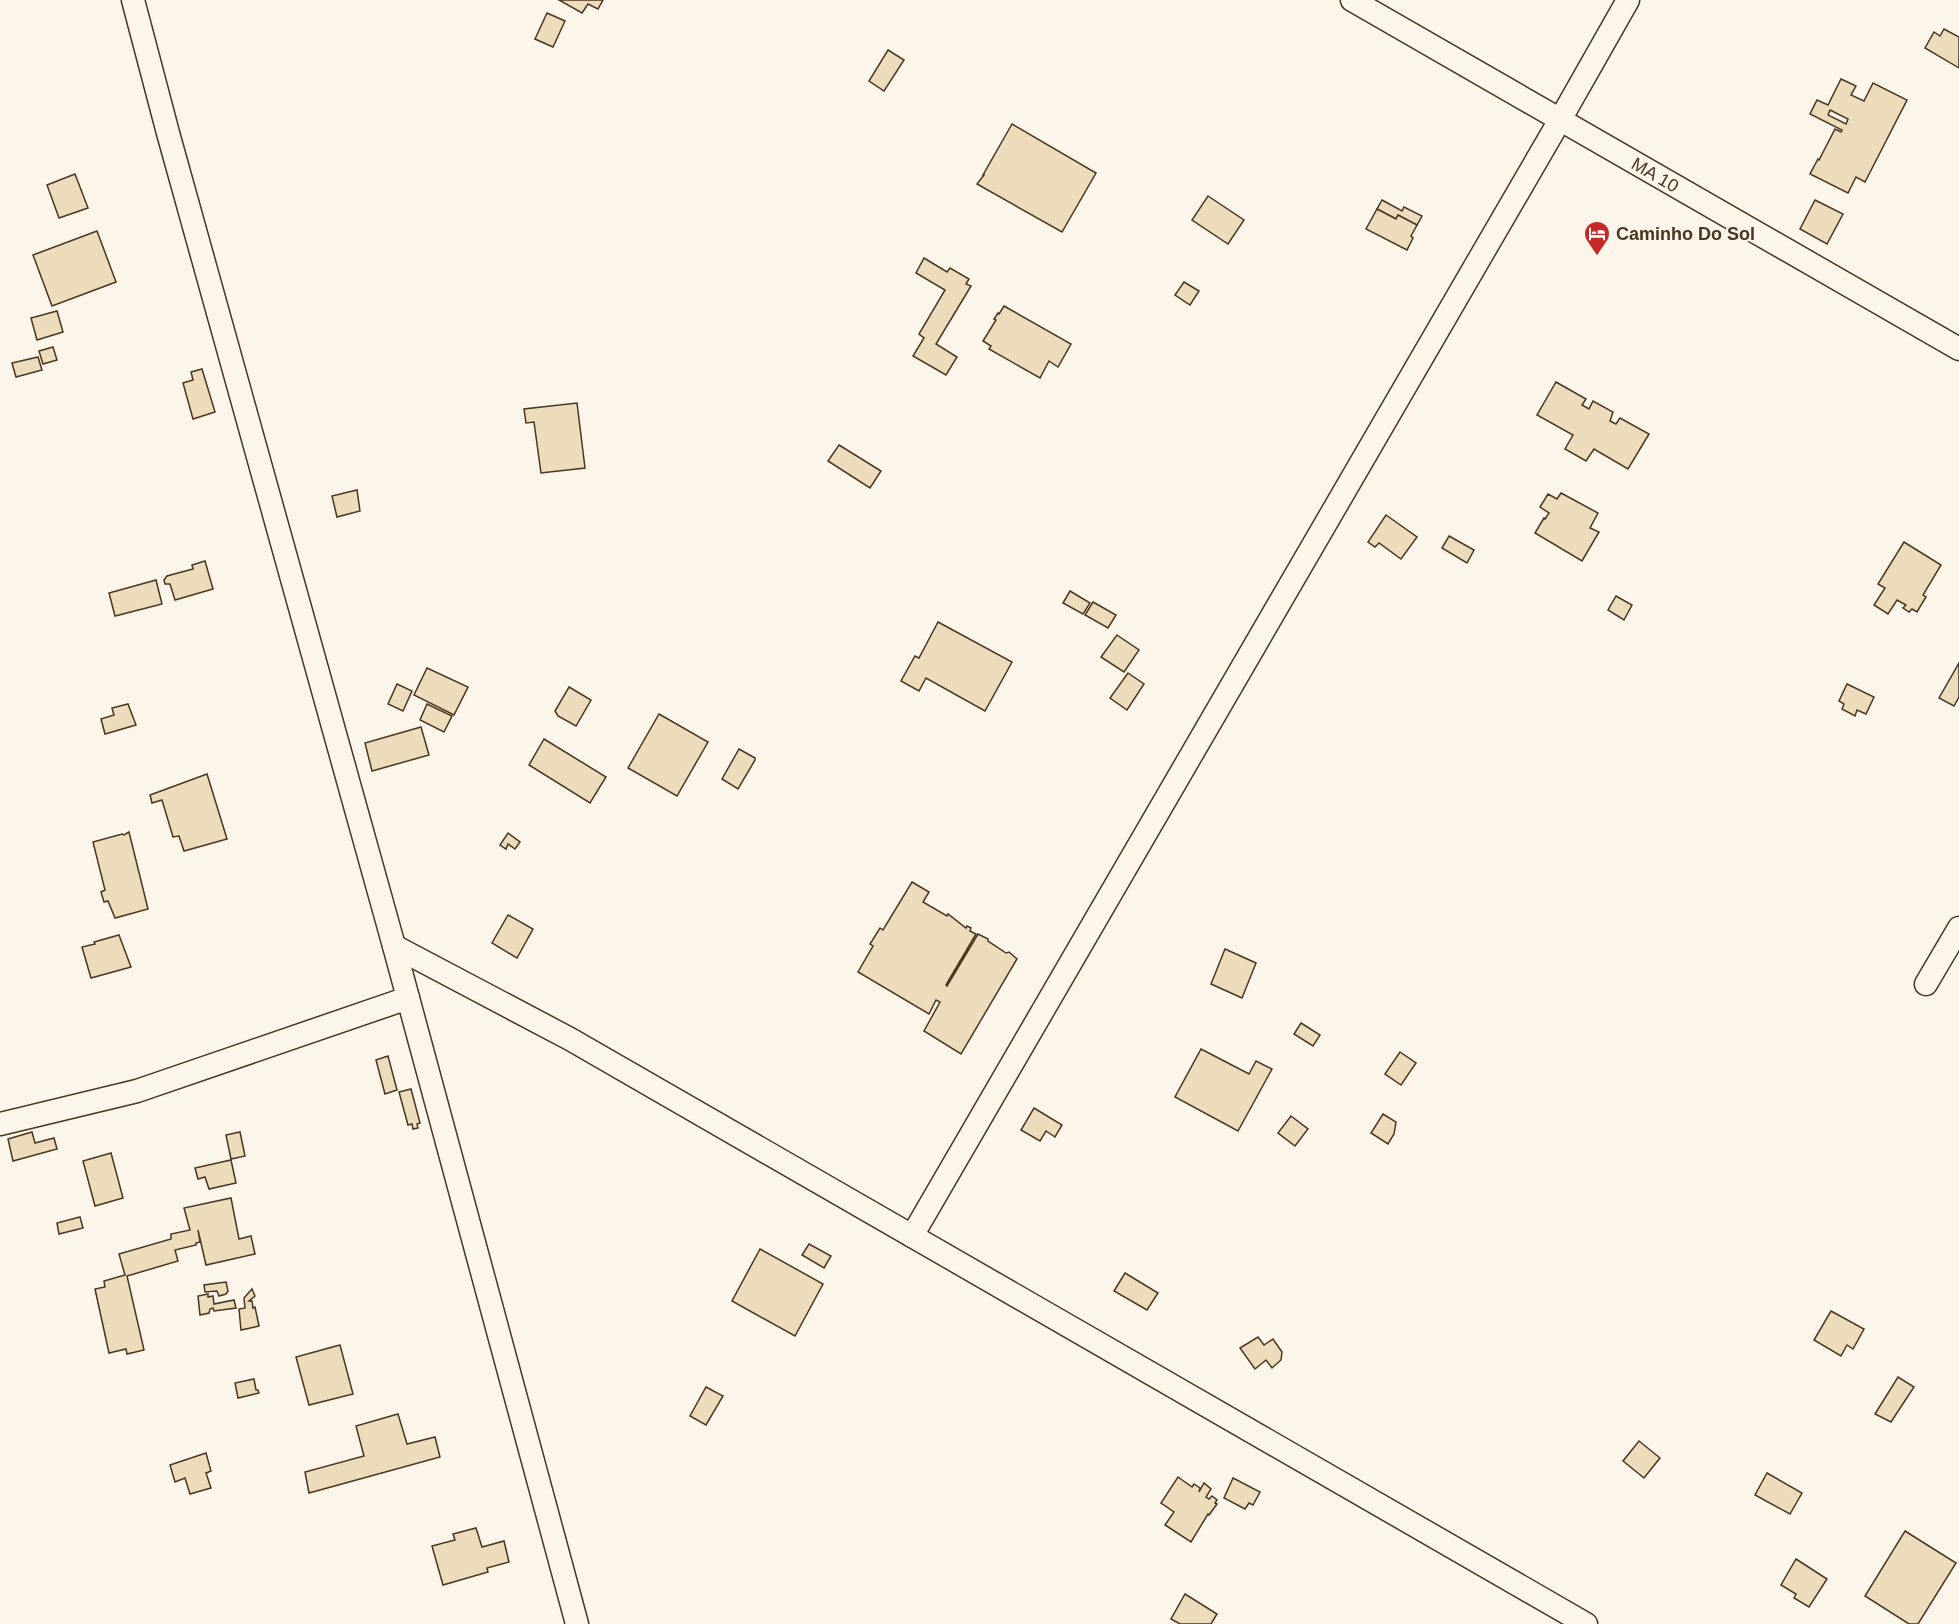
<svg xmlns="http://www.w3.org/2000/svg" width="1959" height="1624" viewBox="0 0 1959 1624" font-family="Helvetica,sans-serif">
<rect width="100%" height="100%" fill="#fbf6e9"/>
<!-- building -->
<g fill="#ecdcbc" stroke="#4a3520" stroke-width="1.5" fill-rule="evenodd">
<path d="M559 0H603L598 9 588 4 582 13Z"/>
<path d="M547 13 565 21 553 47 535 39Z"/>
<path d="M1944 29 1959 37V68L1925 48 1934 32 1940 36Z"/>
<path d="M888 50 904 60 884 91 869 81Z"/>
<path d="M1841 79 1856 86 1851 95 1864 101 1873 83 1907 100 1865 182 1856 177 1848 193 1810 174 1818 159 1819 160 1835 129 1841 132 1842 130 1810 114 1817 100 1828 105ZM1830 110 1848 119 1846 124 1828 115Z"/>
<path d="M1012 124 1096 173 1062 232 977 184 984 175H983Z"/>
<path d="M75 174 88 208 59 218 47 185Z"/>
<path d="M1208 196 1244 220 1228 244 1192 220Z"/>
<path d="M1382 200 1402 211 1404 207 1422 216 1417 225 1398 215 1396 219 1377 209Z"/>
<path d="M1815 200 1843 214 1827 244 1800 229Z"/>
<path d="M1377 209 1396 219 1398 215 1417 225 1411 236 1413 238 1407 250 1366 229Z"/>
<path d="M97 231 116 282 52 306 33 255Z"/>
<path d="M924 258 947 272 950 268 969 279 966 284 971 286 936 344 957 357 946 375 913 356 924 338 919 334 945 290 916 273Z"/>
<path d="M1184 282 1199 291 1190 305 1175 295Z"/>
<path d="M1004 306 1071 344 1058 367 1049 361 1040 378 989 349 991 346 983 341 996 320 994 319 998 313 999 314Z"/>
<path d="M57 311 63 332 37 340 31 318Z"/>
<path d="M53 347 57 360 43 364 39 351Z"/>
<path d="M38 357 42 370 16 377 12 363Z"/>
<path d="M202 369 215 412 193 419 183 383 193 380 191 372Z"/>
<path d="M1556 382 1586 399 1582 405 1589 409 1593 401 1613 412 1610 421 1616 424 1620 418 1649 434 1628 469 1594 449 1586 461 1565 449 1573 435 1537 415Z"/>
<path d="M577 403 585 468 541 473 534 422 526 423 524 409Z"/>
<path d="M839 445 881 471 870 488 828 461Z"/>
<path d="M357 490 360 511 337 517 332 496Z"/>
<path d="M1561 493 1598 513 1590 528 1599 532 1582 561 1535 533 1544 518 1545 519 1549 513 1540 507 1548 494 1557 499Z"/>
<path d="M1386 515 1417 537 1401 559 1379 543 1375 547 1368 542Z"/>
<path d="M1449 536 1474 550 1467 563 1442 548Z"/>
<path d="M1904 542 1941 565 1923 595 1926 597 1917 612 1912 609 1909 612 1903 608 1906 605 1897 600 1888 614 1874 605 1885 588 1878 584Z"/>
<path d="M205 561 213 589 175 600 170 584H165L164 580 167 576 193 569 192 565Z"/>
<path d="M156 580 162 604 115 616 109 593Z"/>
<path d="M1070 591 1090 603 1083 614 1063 603Z"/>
<path d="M1616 596 1632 605 1624 620 1608 610Z"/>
<path d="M1093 602 1116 615 1108 628 1085 615Z"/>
<path d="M938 622 1012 662 985 711 926 678 919 691 901 681 915 656 919 658Z"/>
<path d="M1117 635 1139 650 1124 672 1101 657Z"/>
<path d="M1959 663V697L1954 706 1939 698Z"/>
<path d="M427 668 468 687 454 715 414 695Z"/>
<path d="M1128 673 1144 684 1127 710 1110 698Z"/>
<path d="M397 684 412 691 403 711 388 704Z"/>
<path d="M1847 684 1874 697 1866 714 1857 710 1855 716 1842 709 1844 704 1839 701Z"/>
<path d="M569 687 591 700 576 726 558 716 555 711Z"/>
<path d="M128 704 136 725 105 734 101 719 114 715 112 708Z"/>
<path d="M427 704 452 716 444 732 420 720Z"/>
<path d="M659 714 708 742 677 796 628 768Z"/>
<path d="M421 727 429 755 372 771 365 743Z"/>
<path d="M544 739 606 777 590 803 529 765Z"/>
<path d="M739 749 755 758V760L738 789 722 779Z"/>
<path d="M207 774 227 839 184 851 179 836 173 837 162 800 152 803 150 795Z"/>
<path d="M129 832 148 909 115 918 108 901 104 902 101 892 105 890 93 842 122 834 124 835Z"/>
<path d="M508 833 520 842 515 849 508 844 506 849 500 845Z"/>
<path d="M912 882 929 892 923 902 947 916 948 914 966 928 967 926 971 928 970 931 976 934 946 985 947 986 978 934 988 939V941L1006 953 1009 952 1017 959 961 1054 924 1031 940 1002 936 1000 929 1014 858 972 873 946 870 944 880 928 883 930Z"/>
<path d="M508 915 533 929 517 958 492 943Z"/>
<path d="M119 935 131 967 91 978 82 947 95 944 94 942Z"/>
<path d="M1225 949 1256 963 1242 998 1211 984Z"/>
<path d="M1301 1023 1320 1035 1313 1046 1294 1034Z"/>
<path d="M1201 1049 1249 1074 1256 1061 1272 1069 1238 1131 1175 1097Z"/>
<path d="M1400 1052 1416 1063 1401 1085 1385 1074Z"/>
<path d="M388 1056 397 1090 385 1094 376 1060Z"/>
<path d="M411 1089 420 1123 417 1124 418 1128 413 1129 412 1124 408 1125 399 1092Z"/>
<path d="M1034 1108 1062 1125 1055 1137 1046 1131 1040 1141 1021 1130Z"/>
<path d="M1383 1114 1396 1122 1394 1134 1388 1144 1371 1133Z"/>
<path d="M1291 1116 1308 1129 1295 1146 1278 1133Z"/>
<path d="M32 1132 35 1143 54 1138 57 1149 13 1161 8 1139Z"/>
<path d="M240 1132 245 1156 231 1159 226 1135Z"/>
<path d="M111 1153 123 1198 95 1206 83 1161Z"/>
<path d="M231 1160 236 1183 209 1189 205 1177 198 1179 195 1168Z"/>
<path d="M231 1198 239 1239 251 1236 255 1254 206 1265 198 1230 200 1242 196 1243V1245L175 1250 178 1261 127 1276 144 1350 127 1354 126 1349 109 1353 95 1289 105 1287 104 1281 125 1275 119 1254 171 1239V1234L190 1230 184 1208Z"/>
<path d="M80 1217 83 1228 59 1234 57 1223Z"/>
<path d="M809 1244 831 1256 824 1268 802 1255Z"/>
<path d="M760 1249 823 1284 795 1336 732 1301Z"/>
<path d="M1125 1273 1158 1293 1147 1310 1114 1291Z"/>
<path d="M226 1282 228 1291 226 1294 219 1296 217 1291 205 1292 204 1285Z"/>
<path d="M252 1289 255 1296 249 1301H252L253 1308 255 1307 259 1326 241 1330 239 1309 245 1308 244 1298Z"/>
<path d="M208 1294V1297L213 1296 214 1304 234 1300 236 1308 214 1311 213 1308 210 1309 209 1313 200 1315 198 1296Z"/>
<path d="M1831 1311 1864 1329 1853 1349 1847 1345 1841 1356 1814 1340Z"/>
<path d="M1258 1337 1264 1345 1273 1339 1282 1352 1281 1360 1272 1368 1266 1360 1255 1369 1240 1348Z"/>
<path d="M340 1345 353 1394 309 1405 296 1357Z"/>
<path d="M1898 1377 1914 1387 1891 1422 1875 1414Z"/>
<path d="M254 1379 256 1390H258L259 1393 238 1398 235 1383Z"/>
<path d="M706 1387 723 1396 706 1425 690 1416Z"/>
<path d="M398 1414 407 1444 435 1437 440 1457 309 1493 305 1472 364 1456 356 1426Z"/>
<path d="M1639 1441 1660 1458 1644 1478 1623 1461Z"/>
<path d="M206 1453 211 1471 206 1473 211 1488 190 1494 185 1478 175 1482 170 1465Z"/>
<path d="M1767 1473 1802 1493 1790 1514 1755 1495Z"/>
<path d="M1178 1477 1192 1487 1194 1484 1200 1488 1199 1492 1204 1483 1211 1489 1206 1497 1209 1499 1212 1496 1217 1500 1215 1503 1217 1504 1209 1515 1208 1514 1191 1542 1165 1525 1174 1512 1161 1503Z"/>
<path d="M1233 1478 1260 1492 1253 1505 1249 1503 1245 1509 1224 1498Z"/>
<path d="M476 1528 482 1547 504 1541 509 1562 487 1568 488 1572 443 1585 432 1546 455 1540 453 1534Z"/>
<path d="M1905 1531 1956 1563 1918 1624H1909L1865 1596Z"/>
<path d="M1796 1559 1827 1579 1809 1607 1794 1598 1796 1594 1781 1585Z"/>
<path d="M1185 1594 1217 1614 1211 1624H1180L1171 1619Z"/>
</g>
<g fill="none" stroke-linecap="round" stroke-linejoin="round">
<defs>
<g id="minor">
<path d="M133 0 168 133 394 946 577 1624"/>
<path d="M1352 0 1959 349"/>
<path d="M394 946 570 1039 1586 1624"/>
<path d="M1926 984 1959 928"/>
<path d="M0 1124 137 1091 408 998"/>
<path d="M912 1236 1560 120 1628 0"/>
</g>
</defs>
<!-- minor casing -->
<use href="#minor" stroke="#4a3520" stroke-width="25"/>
<!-- minor -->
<use href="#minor" stroke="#fbf6e9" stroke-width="22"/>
</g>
<!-- icons -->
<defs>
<symbol id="hotel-pin" viewBox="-11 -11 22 30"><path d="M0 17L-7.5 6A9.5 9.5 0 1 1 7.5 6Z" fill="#c62828" stroke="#fbf6e9"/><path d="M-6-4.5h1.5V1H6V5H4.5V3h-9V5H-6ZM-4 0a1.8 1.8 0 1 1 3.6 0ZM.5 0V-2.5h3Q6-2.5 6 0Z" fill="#fff"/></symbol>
</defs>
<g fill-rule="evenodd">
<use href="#hotel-pin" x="1582" y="219" width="30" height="40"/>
</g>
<g text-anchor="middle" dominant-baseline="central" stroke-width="4.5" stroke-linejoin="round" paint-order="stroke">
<!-- street labels -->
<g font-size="18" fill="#4a3520" stroke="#fbf6e9">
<text transform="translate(1655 175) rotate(30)">MA 10</text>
</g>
<!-- poi labels -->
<g font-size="18" font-weight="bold" fill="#4a3520" stroke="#fbf6e9" text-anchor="start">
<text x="1616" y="234">Caminho Do Sol</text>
</g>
</g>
</svg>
